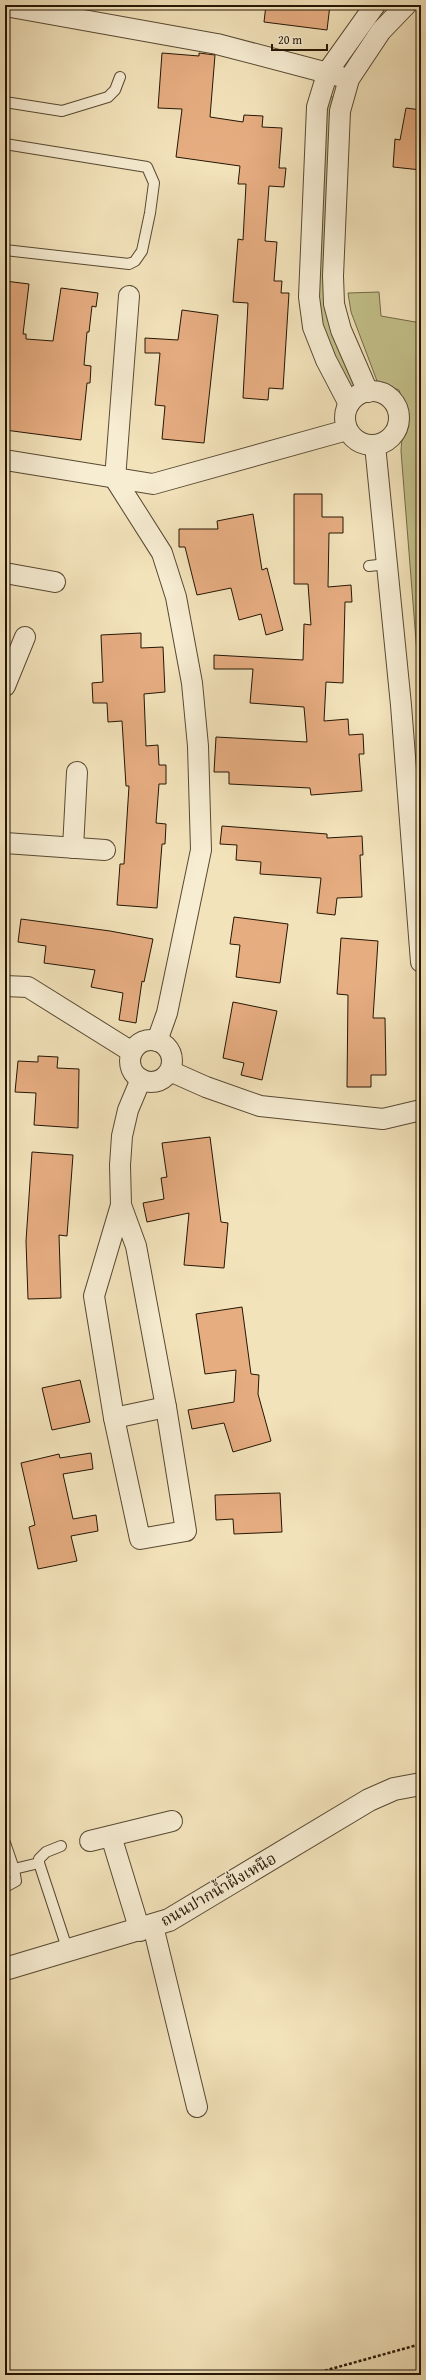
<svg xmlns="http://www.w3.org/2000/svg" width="426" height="2380" viewBox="0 0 426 2380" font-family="'Gentium Book Plus','Noto Serif Thai',serif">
<rect width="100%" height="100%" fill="#f3e3bb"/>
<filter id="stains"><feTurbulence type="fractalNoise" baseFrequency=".005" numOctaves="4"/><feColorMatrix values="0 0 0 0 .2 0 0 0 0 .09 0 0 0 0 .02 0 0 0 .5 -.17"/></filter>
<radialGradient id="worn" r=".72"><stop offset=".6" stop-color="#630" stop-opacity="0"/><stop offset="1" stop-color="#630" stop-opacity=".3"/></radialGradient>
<!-- green -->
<g fill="#c3c18b" stroke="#746c48">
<path d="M327 96 338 98 327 274 360 385 350 390 321 323 317 290Z"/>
<path d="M379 292 381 316 421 323V704L401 451C402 428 409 414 399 390L377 381 351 312 348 293Z"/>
</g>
<!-- building -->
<g fill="#e6ad81" stroke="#241604">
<path d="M266 5H330L327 30 264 22Z"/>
<path d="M162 53 199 56V53L215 55 210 117 243 122 244 115 263 116 262 127 282 128 279 168H286L284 187 269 186 265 241 277 242 274 281H282L281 293H289L283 389 269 388 268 400 243 398 248 303 233 302 238 239 243 240 246 184H238L240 166 176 157 182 109 158 108Z"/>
<path d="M406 108 421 110V170L393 167 395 139 400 140Z"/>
<path d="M5 281 29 284 23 334H26V339L53 341 61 288 98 293 96 307 92 306 89 332H87L84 365 91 366 90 383H87L81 440 5 430Z"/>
<path d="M182 310 218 315 204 443 162 439 165 406 155 405 160 353H145V338L178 340Z"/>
<path d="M294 494H322V517H343V533H329L328 587 351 585 352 602H345L343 683 326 682 324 721 348 719 349 735 363 734 364 754H359L362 791 311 795 310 788 229 784V772H214L216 737 307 742 304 707 250 703 253 669H214V655L303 660 304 624 311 625 308 584H294Z"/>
<path d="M253 514 262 570 267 568 283 630 266 635 261 614 239 620 231 588 197 595 185 547H179V529H218L217 521Z"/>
<path d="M141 633V648L163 647 165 692 144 694 146 746 158 745 159 765H166V784H159L156 823 166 824 165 844H162L157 908 117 905 120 864H124L129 786H126L122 721 108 722 107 703H93L92 683 103 682 101 635Z"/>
<path d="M222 826 327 834V838L362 836 363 855H360L362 897 337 898 335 915 317 913 321 878 260 874 261 862 236 860 237 845 220 844Z"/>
<path d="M234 917 288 924 280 983 236 977 240 945 230 944Z"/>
<path d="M21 919 110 931 153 939 144 982 142 981 136 1023 119 1020 123 993 91 987 95 970 44 963 46 946 18 942Z"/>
<path d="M341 938 378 941 373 1018H385L386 1075H371V1087H347L348 995 337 994Z"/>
<path d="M233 1002 277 1011 262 1080 241 1075 244 1063 223 1058Z"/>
<path d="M38 1056 58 1057 57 1068 79 1069 78 1128 34 1125 36 1093 15 1092 18 1061 38 1062Z"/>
<path d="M210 1137 221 1222 228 1223 224 1268 184 1265 189 1213 147 1222 143 1203 164 1199 161 1178 167 1177 162 1143Z"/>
<path d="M32 1152 73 1155 67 1236 59 1235 61 1298 28 1299 26 1241Z"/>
<path d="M242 1307 251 1374 259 1375 258 1394 271 1441 233 1452 224 1423 192 1429 188 1410 234 1402 236 1370 205 1374 196 1314Z"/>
<path d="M80 1380 90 1422 52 1430 42 1388Z"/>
<path d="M91 1453 93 1469 63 1474 73 1519 96 1515 98 1531 71 1536 77 1561 38 1569 29 1527 35 1525 21 1463 59 1454 60 1458Z"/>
<path d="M280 1493 282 1532 234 1534 233 1519 216 1520 215 1495Z"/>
</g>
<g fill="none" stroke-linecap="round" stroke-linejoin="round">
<defs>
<g id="service">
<path d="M5 102 62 111 108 97 115 90 120 77"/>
<path d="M5 144 147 167 154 183 150 213 142 251 135 261 129 264 5 250"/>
<path d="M369 566 387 564"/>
<path d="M5 1843 14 1869"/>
<path d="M61 1846 46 1852 39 1859V1863L68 1951"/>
<path d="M5 1887 16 1881 14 1869 39 1863"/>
</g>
<g id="minor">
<path d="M5 6 217 44 339 76"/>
<path d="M129 296 115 479 162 553 176 597 192 683 198 746 201 850 167 1013 157 1041"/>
<circle cx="372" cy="418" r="27"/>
<path d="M368 392 341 330 334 304 333 276 340 111 349 79 381 31 406 5"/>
<path d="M349 404 326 360 313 327 309 297 317 107 328 71 375 5"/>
<path d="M375 445 401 705 421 962"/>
<path d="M5 460 153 484 347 430"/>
<path d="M5 573 55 582"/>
<path d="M5 686 25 637"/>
<path d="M5 843 105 850"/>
<path d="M73 848 77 772"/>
<path d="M5 986 28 987 132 1052"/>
<circle cx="151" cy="1061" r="21"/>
<path d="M170 1071 206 1087 260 1106 383 1119 421 1110"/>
<path d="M121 1205 94 1296 114 1418 140 1539 186 1531 166 1407 136 1246 121 1205 120 1165 122 1136 128 1110 141 1079"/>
<path d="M114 1418 166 1407"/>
<path d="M111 1836 140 1931"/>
<path d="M90 1841 172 1821"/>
<path d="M153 1926 197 2107"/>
</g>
<path id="tertiary" d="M5 1969 169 1920 369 1800 394 1789 421 1784"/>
</defs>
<!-- service casing -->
<use href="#service" stroke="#584932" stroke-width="12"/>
<!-- minor casing -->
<use href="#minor" stroke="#584932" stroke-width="22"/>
<!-- tertiary casing -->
<use href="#tertiary" stroke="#584932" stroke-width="24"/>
<!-- path -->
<path stroke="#241604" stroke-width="2.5" stroke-dasharray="3 2" stroke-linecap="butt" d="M320 2372 421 2344"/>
<!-- service -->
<use href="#service" stroke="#f7edd3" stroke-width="10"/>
<!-- minor -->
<use href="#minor" stroke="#f7edd3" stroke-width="20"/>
<!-- tertiary -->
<use href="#tertiary" stroke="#f7edd3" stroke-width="22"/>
</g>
<g text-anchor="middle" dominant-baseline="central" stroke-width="3" stroke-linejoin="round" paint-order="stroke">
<!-- street labels -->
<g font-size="16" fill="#241604" stroke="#f7edd3">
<text transform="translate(218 1889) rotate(-30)">ถนนปากน้ำฝั่งเหนือ</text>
</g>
</g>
<!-- margin -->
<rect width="426" height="2380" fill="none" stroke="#f3e3bb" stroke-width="20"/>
<rect x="6" y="6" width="414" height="2368" fill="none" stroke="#241604" stroke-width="2"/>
<rect x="10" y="10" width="406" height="2360" fill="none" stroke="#241604"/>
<!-- scale -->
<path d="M272 44v6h55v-6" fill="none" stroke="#241604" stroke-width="2"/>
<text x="278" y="44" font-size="12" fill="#241604" stroke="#f7edd3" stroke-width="3" paint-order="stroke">20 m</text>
<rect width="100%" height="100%" filter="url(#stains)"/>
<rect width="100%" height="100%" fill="url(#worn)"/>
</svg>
